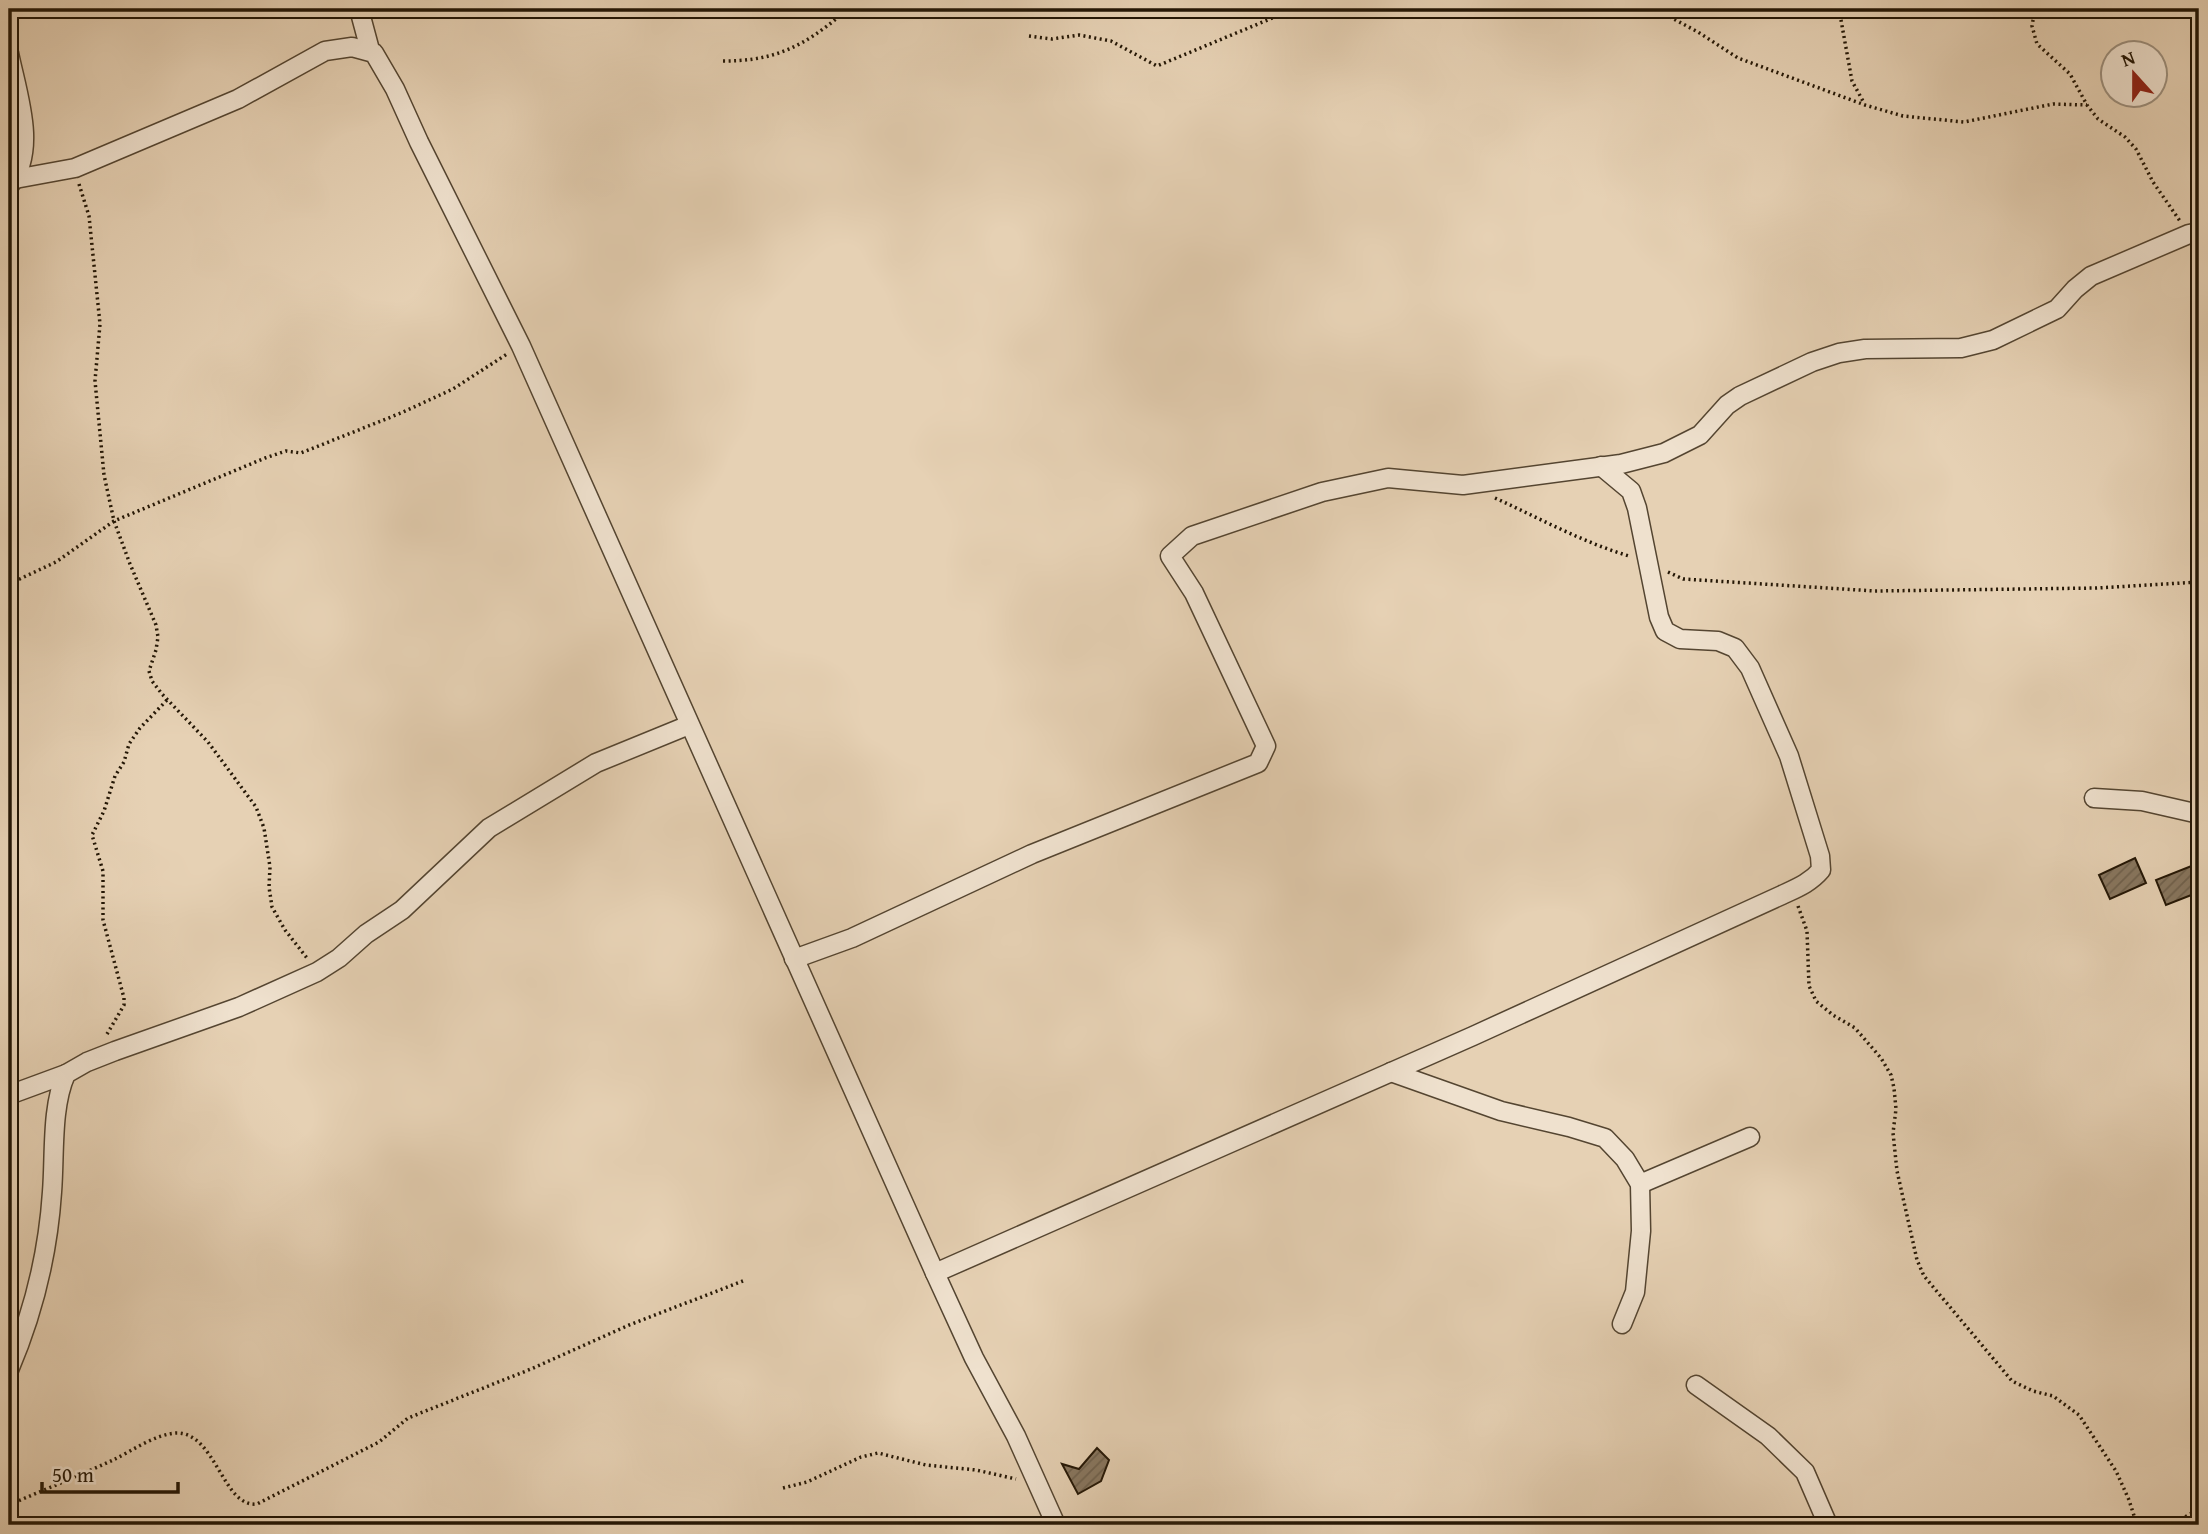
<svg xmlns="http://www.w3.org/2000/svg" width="2208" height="1534" viewBox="0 0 2208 1534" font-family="'Gentium Book Plus',serif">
<defs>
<pattern id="building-hatch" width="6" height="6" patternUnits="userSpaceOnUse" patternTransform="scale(1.75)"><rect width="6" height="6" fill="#887760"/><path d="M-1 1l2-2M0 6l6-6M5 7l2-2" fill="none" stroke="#6f614d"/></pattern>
</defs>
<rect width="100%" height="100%" fill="#e6d1b4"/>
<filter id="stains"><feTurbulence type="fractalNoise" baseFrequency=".00286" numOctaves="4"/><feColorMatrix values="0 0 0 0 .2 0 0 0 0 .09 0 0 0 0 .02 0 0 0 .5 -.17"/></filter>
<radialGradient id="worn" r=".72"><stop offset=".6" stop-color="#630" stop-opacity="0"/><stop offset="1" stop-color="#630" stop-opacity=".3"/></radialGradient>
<!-- building -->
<g fill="url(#building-hatch)" stroke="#231605" stroke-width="2">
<path d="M2135 858 2146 883 2110 899 2099 875Z"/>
<path d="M2199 863V892L2166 905 2156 880Z"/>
<path d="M1097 1448 1109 1460 1101 1481 1078 1494 1062 1464 1079 1469Z"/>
</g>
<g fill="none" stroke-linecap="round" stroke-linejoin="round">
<defs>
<g id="minor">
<path d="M359 9 370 50"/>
<path d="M9 53C17 93 38 149 10 185"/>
<path d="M15 179 75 168 238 99 325 51 352 47 374 53 395 89 419 142 521 346 935 1273 974 1358 1016 1436 1056 1525"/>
<path d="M2094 798 2142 801 2199 814"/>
<path d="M794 959 852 938 1032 854 1258 763 1266 746 1194 593 1170 556 1192 536 1322 492 1388 478 1463 485 1621 464 1664 453 1700 435 1727 405 1740 396 1812 362 1839 353 1865 349 1961 348 1993 340 2057 309 2075 289 2091 276 2189 234 2199 232"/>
<path d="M1391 1072 1501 1111 1569 1127 1605 1138 1625 1159 1640 1184 1641 1231 1635 1292 1622 1324"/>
<path d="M9 1095 66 1074"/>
<path d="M1640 1184 1750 1137"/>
<path d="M935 1273 1473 1036 1782 895C1797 888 1810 883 1821 870L1820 856 1789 756 1750 668 1735 648 1718 641 1680 639 1665 631 1659 617 1637 508 1631 491 1601 466"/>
<path d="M9 1370C33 1314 48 1253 52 1192 55 1155 51 1107 66 1074L87 1062 115 1051 239 1007 317 972 339 958 366 934 402 910 489 828 596 763 689 725"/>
<path d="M1696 1385 1768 1436 1805 1472 1828 1525"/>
</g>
</defs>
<!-- minor casing -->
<use href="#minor" stroke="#544531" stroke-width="21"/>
<!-- path -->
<g stroke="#231605" stroke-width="3.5" stroke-dasharray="2 3.5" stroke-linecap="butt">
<path d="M1655 9 1698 32 1738 58 1865 105 1903 116 1964 122 2053 104 2087 105"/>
<path d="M1839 9 1852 81 1864 103"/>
<path d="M2035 9 2032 26 2037 44 2070 74 2087 105 2098 119 2125 137 2136 149 2153 182 2180 221"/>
<path d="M1029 36 1052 39 1079 35 1111 41 1157 66 1294 9"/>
<path d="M723 61C765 61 793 52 827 26 834 21 841 14 849 9"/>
<path d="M79 184 89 216 100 324 95 381 104 475 114 521 130 564 156 625 158 637 156 650 149 671 152 681 162 694 208 742 256 807 264 828 270 867 269 887 272 907 285 930 307 958"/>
<path d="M1495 498C1539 518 1582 542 1629 556"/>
<path d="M1668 572 1683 579 1875 591 2097 588 2199 582"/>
<path d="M9 584 56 562 114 521 265 458 286 451 301 453 401 413 453 389 507 354"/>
<path d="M1798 906 1807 931 1809 986 1816 1001 1833 1015 1855 1028 1881 1058 1891 1075 1894 1088 1896 1109 1893 1133 1897 1171 1917 1260 1924 1276 2012 1381 2033 1391 2053 1396 2079 1415 2116 1471 2129 1500 2137 1525"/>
<path d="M107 1034 124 1005V998L103 920V871L92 835 104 811 115 776 124 762 129 744 140 728 167 700"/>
<path d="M783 1488 807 1482 861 1457 878 1453 926 1465 976 1470 1016 1479"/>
<path d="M9 1505C43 1490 79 1476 113 1460 132 1451 155 1434 177 1433 216 1433 223 1508 257 1504L379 1442 408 1418 531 1369 629 1325 743 1281"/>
<path d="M2171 1525 2199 1509"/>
</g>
<!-- minor -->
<use href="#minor" stroke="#efe1ce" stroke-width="18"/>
</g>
<!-- margin -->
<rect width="2208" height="1534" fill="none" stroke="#e6d1b4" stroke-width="35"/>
<rect x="10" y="10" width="2187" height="1513" fill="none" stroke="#231605" stroke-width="3.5"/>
<rect x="18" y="18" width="2173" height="1499" fill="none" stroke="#231605" stroke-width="2"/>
<!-- north arrow -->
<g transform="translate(2134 74) rotate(339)"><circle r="33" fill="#efe1ce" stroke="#9d907e" stroke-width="2"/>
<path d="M0-5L12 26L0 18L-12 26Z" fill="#8f2418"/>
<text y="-10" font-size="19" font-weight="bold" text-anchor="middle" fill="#231605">N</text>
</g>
<!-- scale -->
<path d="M42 1482v10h136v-10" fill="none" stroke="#231605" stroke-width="3.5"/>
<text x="52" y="1482" font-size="21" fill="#231605" stroke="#efe1ce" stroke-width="5" paint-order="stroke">50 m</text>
<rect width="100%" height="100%" filter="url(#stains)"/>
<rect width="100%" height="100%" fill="url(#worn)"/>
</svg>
